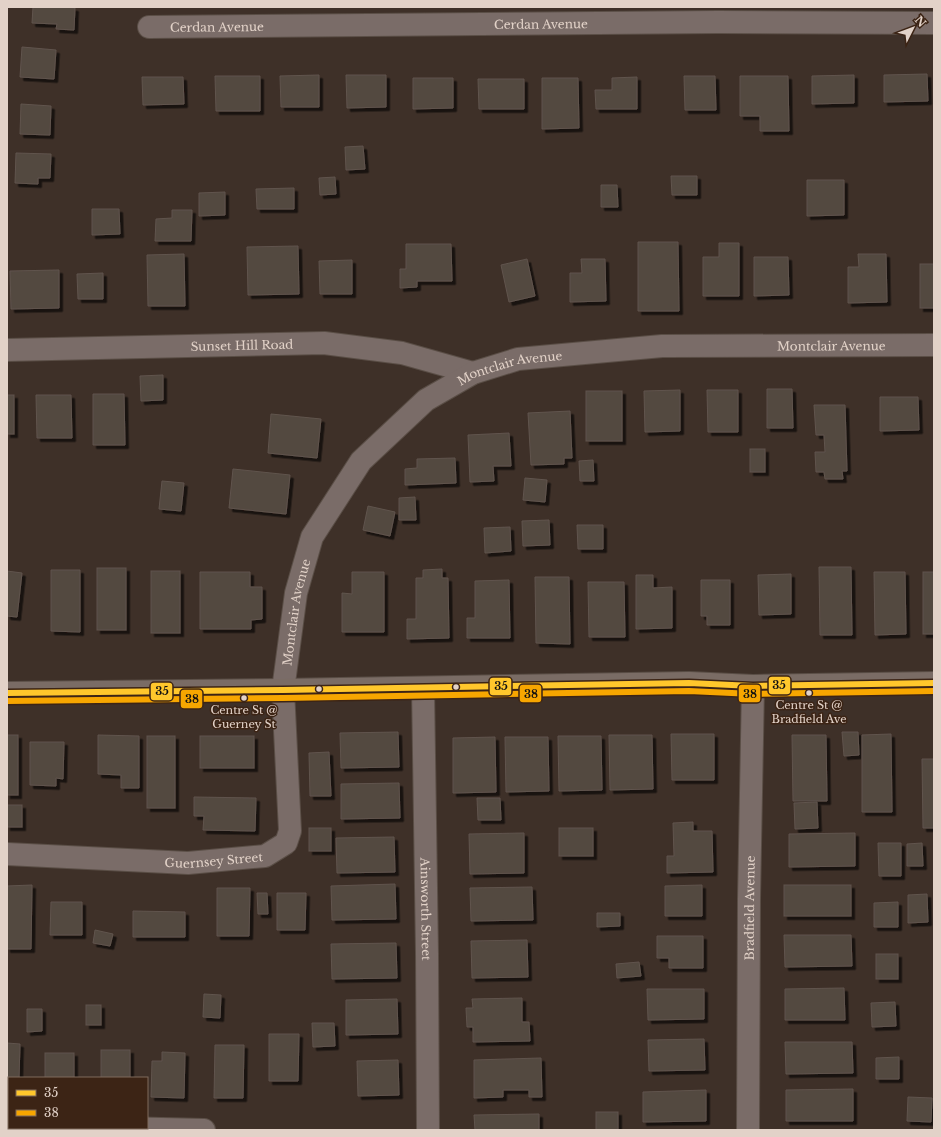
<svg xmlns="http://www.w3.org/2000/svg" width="941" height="1137" viewBox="0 0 941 1137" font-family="'Libre Baskerville',serif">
<defs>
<filter id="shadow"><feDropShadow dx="3.5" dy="3.5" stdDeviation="0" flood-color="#0009"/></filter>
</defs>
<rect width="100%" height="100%" fill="#3e3028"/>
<!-- building -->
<g fill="#534840" stroke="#60544d" filter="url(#shadow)">
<path d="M33 7H62L75 8 74 30 56 29 57 24 32 23Z"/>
<path d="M22 47 56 50 54 79 20 77Z"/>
<path d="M927 74 928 101 884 102V75Z"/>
<path d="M319 75V107H281L280 76Z"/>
<path d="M346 75H386V107L347 108Z"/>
<path d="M854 75V103L812 104V76Z"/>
<path d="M215 76H260V111H216Z"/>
<path d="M684 76H715L716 110H685Z"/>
<path d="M740 76H788L789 131H760V116H740Z"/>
<path d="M142 77H183L184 104 143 105Z"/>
<path d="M637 77V109H596L595 90H612V78Z"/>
<path d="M413 78H453V108L413 109Z"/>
<path d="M542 78H578L579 128 542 129Z"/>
<path d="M478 79H524V109H479Z"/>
<path d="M21 104 51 106 50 135 20 134Z"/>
<path d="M363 146 365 169 346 170 345 147Z"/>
<path d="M16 153 51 154 50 178H38V184L15 183Z"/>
<path d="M671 176H697V195H672Z"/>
<path d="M335 177 336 194 320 195 319 178Z"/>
<path d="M807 180H844V215L807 216Z"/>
<path d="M601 185H617L618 207H601Z"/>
<path d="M294 188V209H257L256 189Z"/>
<path d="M225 192V215L199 216V193Z"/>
<path d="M92 209H119L120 234 92 235Z"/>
<path d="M172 210H192L191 241H155L156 219 172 218Z"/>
<path d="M638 242H678L679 311H638Z"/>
<path d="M719 243H739V296H703V257H719Z"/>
<path d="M406 244H451L452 281H417V287L400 288V269H406Z"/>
<path d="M298 246 299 294 248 295 247 247Z"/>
<path d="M184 254 185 306H148L147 255Z"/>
<path d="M858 254H886L887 302 848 303V267H859Z"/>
<path d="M754 257H788L789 295 754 296Z"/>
<path d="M527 259 535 296 509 302 501 265Z"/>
<path d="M581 259H605L606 301 570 302V273H582Z"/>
<path d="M352 260V294H320L319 261Z"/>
<rect x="920" y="264" width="14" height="44"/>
<path d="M59 270V308L11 309 10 271Z"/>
<path d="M103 273V299H78L77 274Z"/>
<path d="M163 375V400L141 401 140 376Z"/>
<path d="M767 389H792L793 428H767Z"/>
<path d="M680 390V431L645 432 644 391Z"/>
<path d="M707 390H738V432H708Z"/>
<rect x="586" y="391" width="36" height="50"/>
<path d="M93 394H124L125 445H93Z"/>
<rect x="7" y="395" width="7" height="39"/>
<path d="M36 395H71L72 438H37Z"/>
<path d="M880 397H918L919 430 880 431Z"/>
<path d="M814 405H845L847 471H842L843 479H825L824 472H816L815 452H825L824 435H816Z"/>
<path d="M570 411 572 458H564V464L531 465 528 413Z"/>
<path d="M271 414 321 419 317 458 268 453Z"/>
<path d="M509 433 511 466H493L494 481 470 482 468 435Z"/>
<rect x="750" y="449" width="15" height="23"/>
<path d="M455 458 456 483 405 485V469L417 468V459Z"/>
<path d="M593 460 594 481H580L579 461Z"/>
<path d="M233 469 290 475 286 514 229 508Z"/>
<path d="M525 478 547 480 545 502 523 500Z"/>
<path d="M162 481 184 483 181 511 159 509Z"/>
<path d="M415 497 416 520H399V498Z"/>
<path d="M368 506 395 512 390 536 363 530Z"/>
<path d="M549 520 550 545 523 546 522 521Z"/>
<path d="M577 525H603V549H578Z"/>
<path d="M510 527 511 551 485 553 484 528Z"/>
<path d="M819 567H851L852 635H820Z"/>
<rect x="97" y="568" width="29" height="62"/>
<path d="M442 569V578H448L449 638 407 639V619H416V578H423V570Z"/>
<path d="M51 570H80V632L51 631Z"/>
<path d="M7 571 22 573 17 617 7 616Z"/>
<rect x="151" y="571" width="29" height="62"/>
<path d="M200 572H250V587H262V619L251 620V629H200Z"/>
<path d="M352 572H384V632H342V593L352 594Z"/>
<path d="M874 572H905L906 634 875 635Z"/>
<rect x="923" y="572" width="11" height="62"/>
<path d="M791 574V614L759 615 758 575Z"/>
<path d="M636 575H653V588L672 587V628L636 629Z"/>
<path d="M535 577H569L570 644 536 643Z"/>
<path d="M509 580 510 638H467V618H475V581Z"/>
<path d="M701 580H730V625H707V616H701Z"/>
<path d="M588 582H624L625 637H589Z"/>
<path d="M398 732 399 767 341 768 340 733Z"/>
<path d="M842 732H858L859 755 844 756Z"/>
<path d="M671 734H714V780H672Z"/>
<path d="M891 734 892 812H862V735Z"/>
<rect x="7" y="735" width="11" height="60"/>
<path d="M98 735 139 736V788H121V775L98 774Z"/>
<path d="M609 735H652L653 789 610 790Z"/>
<path d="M792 735H826L827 801H793Z"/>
<rect x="147" y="736" width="28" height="72"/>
<rect x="200" y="736" width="54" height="32"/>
<path d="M558 736H601L602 790 559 791Z"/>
<path d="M495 737 496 792 453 793V738Z"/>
<path d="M505 737H548L549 791 506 792Z"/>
<path d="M30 742H64L63 779 56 778V786L30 785Z"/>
<path d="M329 752 331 796H310L309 753Z"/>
<path d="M922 759H934V828H923Z"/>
<path d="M399 783 400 818 341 819V784Z"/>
<path d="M194 797 256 798 255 831 203 830 204 816H194Z"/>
<path d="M477 798H500L501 820H478Z"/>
<path d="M817 802 818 828 795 829 794 803Z"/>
<rect x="7" y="805" width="15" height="22"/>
<path d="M693 822V831H712L713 872 667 873V856H674L673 823Z"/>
<rect x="309" y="828" width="22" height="23"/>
<rect x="559" y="828" width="34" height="28"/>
<path d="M524 833V873L470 874 469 834Z"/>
<path d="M855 833V866L789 867V834Z"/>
<path d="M394 837 395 872 337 873 336 838Z"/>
<path d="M878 843H901V876H879Z"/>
<path d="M922 843 923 866H907V844Z"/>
<path d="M395 884 396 919 332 920 331 886Z"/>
<path d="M32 885 31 949H7V886Z"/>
<path d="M702 885V916H665V886Z"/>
<rect x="784" y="885" width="67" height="31"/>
<path d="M532 887 533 920 471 921 470 888Z"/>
<path d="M217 888H250L249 936H217Z"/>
<path d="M257 893H267L268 914H258Z"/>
<path d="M277 893H306L305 930H277Z"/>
<path d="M927 894 928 922 908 923V895Z"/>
<path d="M51 902H82V935H50Z"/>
<path d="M898 902V927H874V903Z"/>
<path d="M133 911 185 912V937H133Z"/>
<path d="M597 913H620V926L597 927Z"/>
<path d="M95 930 113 934 110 946 93 943Z"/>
<path d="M784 935H851L852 966 785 967Z"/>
<path d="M657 936H703V968H669V958H657Z"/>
<path d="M527 940 528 977 472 978 471 941Z"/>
<path d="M396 943 397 978 332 979 331 944Z"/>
<rect x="876" y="954" width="22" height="25"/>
<path d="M639 962 641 976 617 978 616 964Z"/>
<path d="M844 988 845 1020H785V989Z"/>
<path d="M647 989H704V1019L648 1020Z"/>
<path d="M204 994 221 995 220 1018 203 1017Z"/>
<path d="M522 998V1022H529L530 1041 473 1042V1027H467L466 1008H473L472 999Z"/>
<path d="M397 999 398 1034 346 1035V1000Z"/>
<path d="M895 1002 896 1026 872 1027 871 1003Z"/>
<rect x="86" y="1005" width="15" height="20"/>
<path d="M27 1009H42V1031L27 1032Z"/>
<path d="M312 1023H334L335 1046 313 1047Z"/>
<path d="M269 1034H299L298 1081H269Z"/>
<path d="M704 1039 705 1070 649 1071 648 1040Z"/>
<path d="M785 1042H852L853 1073 786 1074Z"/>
<path d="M7 1043 20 1044 19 1078H9V1090H7Z"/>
<path d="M215 1045H244L243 1098H214Z"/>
<rect x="101" y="1050" width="29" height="28"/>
<path d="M162 1052 185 1053 184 1098 151 1097 152 1061H162Z"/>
<rect x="45" y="1053" width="29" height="25"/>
<path d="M899 1057V1079H876V1058Z"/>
<path d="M541 1058 542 1097H529V1090H503V1097L474 1098V1060Z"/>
<path d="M398 1060 399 1095 358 1096 357 1061Z"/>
<path d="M853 1089V1121H786V1090Z"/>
<path d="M706 1090V1121L643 1122V1092Z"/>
<path d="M908 1097 932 1098 931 1122 907 1121Z"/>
<rect x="596" y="1112" width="22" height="18"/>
<path d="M539 1114V1130H475L474 1115Z"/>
</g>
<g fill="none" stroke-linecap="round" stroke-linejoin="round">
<defs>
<g id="minor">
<path id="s1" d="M149 27 718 22 934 23"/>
<path id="s2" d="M7 350 324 343 402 353 473 373"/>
<path id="s3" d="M423 688 427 954 428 1130"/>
<path id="s4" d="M7 854 188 863 265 856 286 843 290 831 283 690 296 593 312 537 361 461 426 400 473 373 518 359 662 346 934 345"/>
<path d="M7 1126H9"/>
<path d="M120 1128 204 1130"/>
<path id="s5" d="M748 1130 749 899 753 686"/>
</g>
<path id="major" d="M7 693 283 690 689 683 753 686 934 683"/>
</defs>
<!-- minor casing -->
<use href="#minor" stroke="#5a4e46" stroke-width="24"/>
<!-- major casing -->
<use href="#major" stroke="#5a4e46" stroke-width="24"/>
<!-- minor -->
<use href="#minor" stroke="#7a6c68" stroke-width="22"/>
<!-- major -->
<use href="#major" stroke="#7a6c65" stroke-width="22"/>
<defs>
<path id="bus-1" d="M7 693 283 690 689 683 753 686 934 683"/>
<path id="bus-2" d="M7 701 283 698 689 691 753 694 934 691"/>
</defs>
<!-- bus-1 casing -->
<use href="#bus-1" stroke="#3c2415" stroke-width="9"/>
<!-- bus-2 casing -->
<use href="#bus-2" stroke="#3c2415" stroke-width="9"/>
<!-- bus-1 -->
<use href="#bus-1" stroke="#ffc72c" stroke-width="6"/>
<!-- bus-2 -->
<use href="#bus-2" stroke="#f7a600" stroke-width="6"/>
</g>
<!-- markers -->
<g fill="#e2d2c8" stroke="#3c2415" stroke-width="1.5">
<circle cx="456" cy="687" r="3.5"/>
<circle cx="319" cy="689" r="3.5"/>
<circle cx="809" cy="693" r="3.5"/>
<circle cx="244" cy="698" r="3.5"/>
</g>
<g text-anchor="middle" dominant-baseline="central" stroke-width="3" stroke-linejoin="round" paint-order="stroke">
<!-- bus labels -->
<g font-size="11" fill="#e2d2c8" stroke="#3c2415">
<text x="809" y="705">Centre St @<tspan x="809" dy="14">Bradfield Ave</tspan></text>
<text x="244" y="710">Centre St @<tspan x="244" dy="14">Guerney St</tspan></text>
</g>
<!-- street labels -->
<g font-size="12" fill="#e2d2c8" stroke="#3c2415">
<text stroke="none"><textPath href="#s1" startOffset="392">Cerdan Avenue</textPath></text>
<text stroke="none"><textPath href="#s1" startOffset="68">Cerdan Avenue</textPath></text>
<text stroke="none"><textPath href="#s2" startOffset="235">Sunset Hill Road</textPath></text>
<text stroke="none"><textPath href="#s4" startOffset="1188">Montclair Avenue</textPath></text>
<text stroke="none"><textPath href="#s4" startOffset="864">Montclair Avenue</textPath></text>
<text stroke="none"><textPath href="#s4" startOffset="516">Montclair Avenue</textPath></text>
<text stroke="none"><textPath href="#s4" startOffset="207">Guernsey Street</textPath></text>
<text stroke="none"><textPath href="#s5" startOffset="222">Bradfield Avenue</textPath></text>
<text stroke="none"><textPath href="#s3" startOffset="221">Ainsworth Street</textPath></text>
</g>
</g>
<g stroke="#3c2415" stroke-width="1.5">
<rect x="768" y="676" width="23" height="19" rx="4" fill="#ffc72c"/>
<rect x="489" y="677" width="23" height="19" rx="4" fill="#ffc72c"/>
<rect x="150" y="682" width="23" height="19" rx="4" fill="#ffc72c"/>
<rect x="519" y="684" width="23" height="19" rx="4" fill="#f7a600"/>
<rect x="738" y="684" width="23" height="19" rx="4" fill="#f7a600"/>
<rect x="180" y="689" width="23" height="20" rx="4" fill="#f7a600"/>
</g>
<g font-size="11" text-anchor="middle" font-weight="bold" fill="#111">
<text x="779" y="689">35</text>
<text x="501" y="690">35</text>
<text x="162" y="695">35</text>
<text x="531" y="698">38</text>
<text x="750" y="698">38</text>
<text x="192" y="703">38</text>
</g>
<!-- border -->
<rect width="941" height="1137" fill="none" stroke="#e2d2c8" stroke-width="16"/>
<!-- legend -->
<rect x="8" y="1077" width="140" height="52" fill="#3c2415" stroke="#7e6a5d"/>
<rect x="16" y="1090" width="20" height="6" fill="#ffc72c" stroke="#7e6a5d"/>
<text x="44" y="1097" font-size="12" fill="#e2d2c8">35</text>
<rect x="16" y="1110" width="20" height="6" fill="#f7a600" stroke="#7e6a5d"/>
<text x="44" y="1117" font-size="12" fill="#e2d2c8">38</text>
<!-- north arrow -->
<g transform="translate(913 28) rotate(48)" stroke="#3c2415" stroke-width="3" paint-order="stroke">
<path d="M0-3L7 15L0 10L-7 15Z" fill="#e2d2c8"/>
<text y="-6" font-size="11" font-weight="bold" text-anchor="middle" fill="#e2d2c8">N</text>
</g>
</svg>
